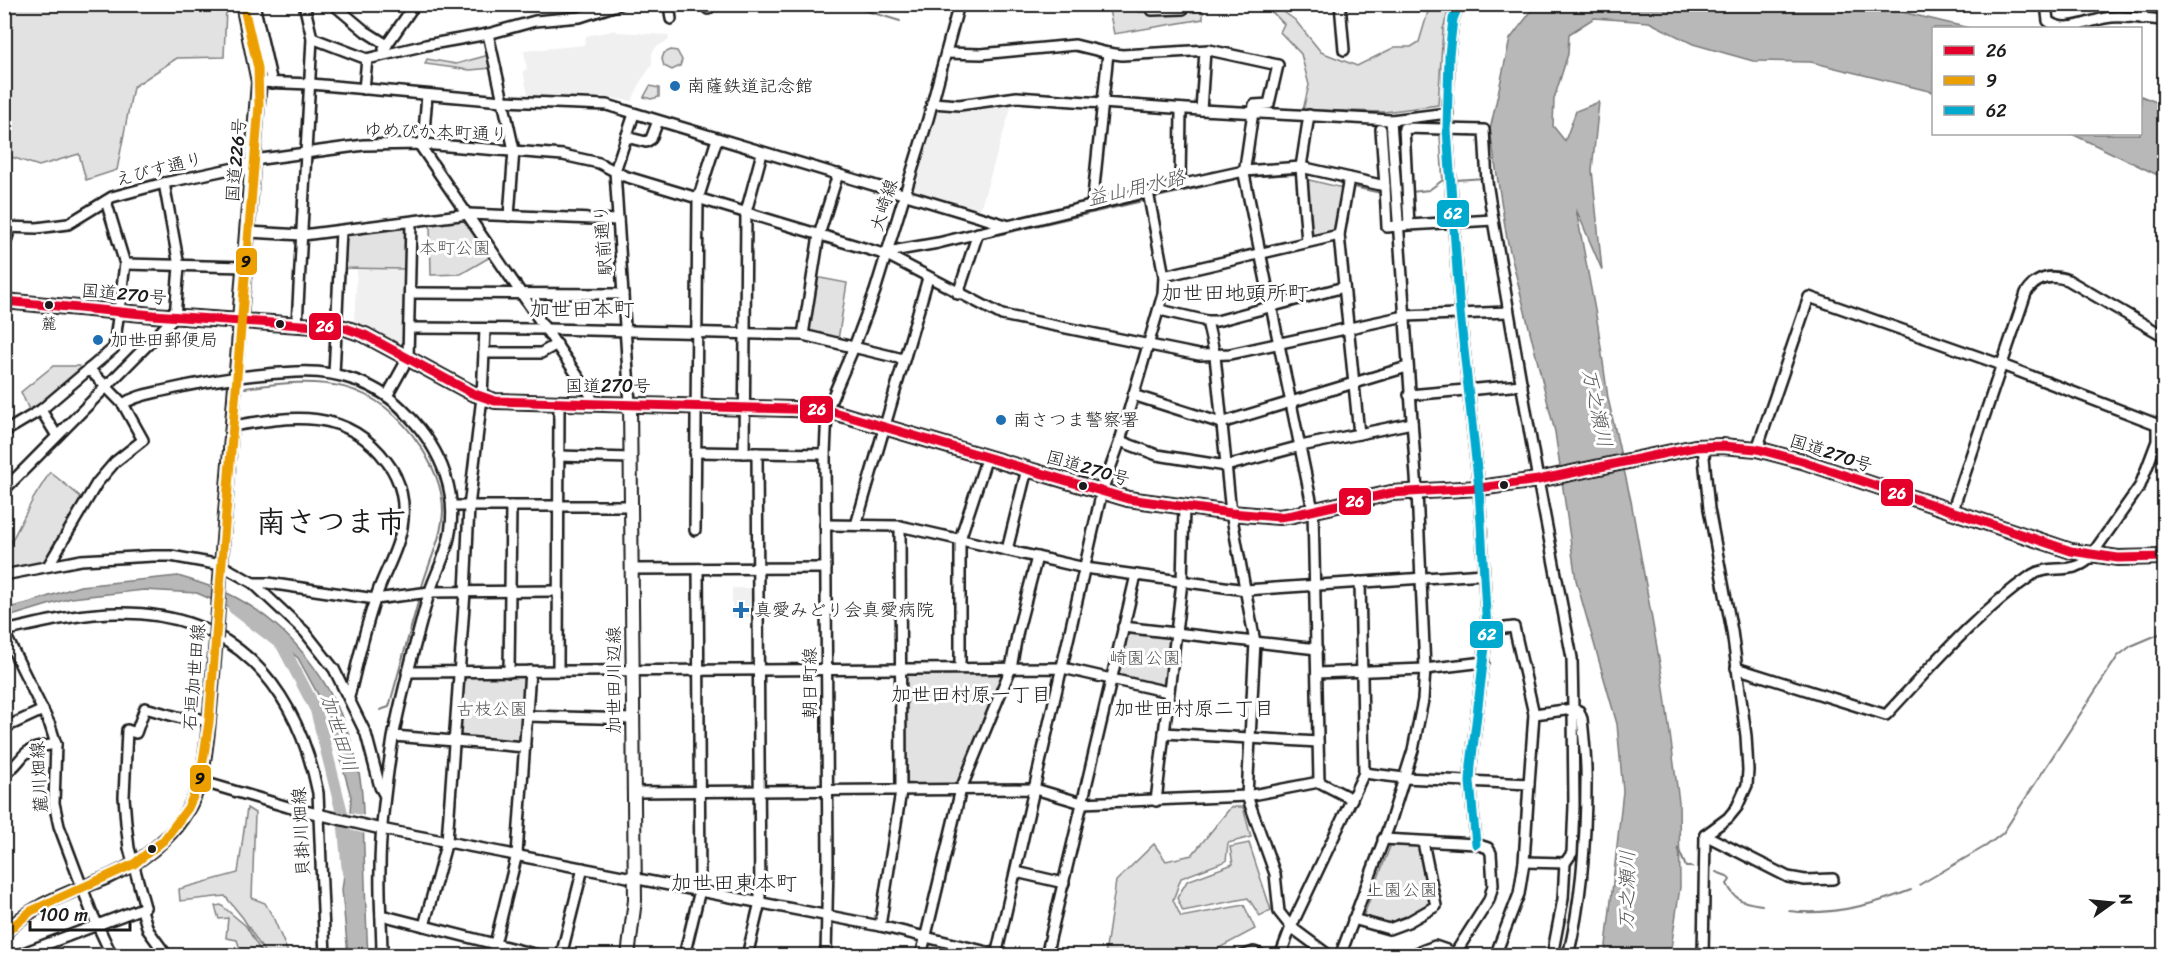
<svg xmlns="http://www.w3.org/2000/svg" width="2169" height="960" viewBox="0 0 2169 960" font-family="Sriracha,'Klee One',sans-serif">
<rect width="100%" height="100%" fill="#fff"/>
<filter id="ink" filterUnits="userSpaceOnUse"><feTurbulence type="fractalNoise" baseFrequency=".0167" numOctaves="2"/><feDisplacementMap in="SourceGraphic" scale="12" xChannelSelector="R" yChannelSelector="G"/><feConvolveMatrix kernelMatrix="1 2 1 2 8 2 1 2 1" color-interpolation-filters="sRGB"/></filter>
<g filter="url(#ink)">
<!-- built -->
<g fill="#f0f0f0">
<path d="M616 30 617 32 668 35 669 40 656 47 652 53V65L641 81 632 101 597 96 596 100 529 99 523 71 527 69 524 51 584 45 586 36Z"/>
<path d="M1013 101 979 213 913 193 912 189 936 109 960 108Z"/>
<path d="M357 269H406L405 347 368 327 354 322Z"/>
<path d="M732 588H750L752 598 750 617H732Z"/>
</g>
<!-- green -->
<g fill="#e2e2e2" stroke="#7f7f7f" stroke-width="1.5">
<path d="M184 5H215L226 8 224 57 177 58 133 87 117 170 86 180 79 154 39 166 5 155V5Z"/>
<path d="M1108 5H1125L1139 12 1203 11V19L1114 34Z"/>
<path d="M1265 5H1274L1295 20 1321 52 1357 66 1395 47H1411L1419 42 1430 5H1450L1443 29 1438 105 1384 112 1303 110 1309 85 1301 54 1280 32 1284 24Z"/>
<path d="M671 50 677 51 682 60 680 66 672 70 664 66 662 59 664 53Z"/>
<path d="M489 55 492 68 470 70 425 64 427 59 456 64Z"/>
<path d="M650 86 659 88V97L651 99 644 97Z"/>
<path d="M1305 179 1343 188 1337 232 1311 238 1309 237Z"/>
<path d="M463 218 467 220 492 256 461 274 431 275 430 223Z"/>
<path d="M405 226 407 229 406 269 343 268 346 234Z"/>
<path d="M815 277 847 283 838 340 808 333 806 329Z"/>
<path d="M53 366H79L82 370 30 412 21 392Z"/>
<path d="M50 472 82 498 44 563 6 572 5 554 33 499Z"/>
<path d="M1126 631 1172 636 1165 687 1116 675Z"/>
<path d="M1006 671 961 784 956 786 904 787 903 672Z"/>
<path d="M464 675H526L522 740 520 743 460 739 458 736 462 677Z"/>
<path d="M1231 807H1243L1251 837 1228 843 1226 861 1181 878 1173 900 1181 917 1244 905 1255 929 1206 955H1105L1116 881 1154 844 1166 861 1192 855Z"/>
<path d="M247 808 255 813 252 898 265 903 273 917 289 955H266L243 918 225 896 180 901 179 889 238 873Z"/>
<path d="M1249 843 1271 910 1260 916 1248 898 1183 911 1177 898 1187 881 1233 864 1230 847Z"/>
<path d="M1391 844 1421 846 1432 904 1388 927 1363 917Z"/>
<path d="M221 905 246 926 263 955H242L237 940 226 938 228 918 219 919 215 906Z"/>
</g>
<!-- water -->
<g fill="#b8b8b8" stroke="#7a7a7a" stroke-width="1.5">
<path d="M1869 4 1969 28H1934L1933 92 1811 62 1753 61 1693 44 1649 22 1594 18 1569 34 1568 54 1554 99 1553 126 1565 141 1576 111 1599 102 1592 170 1602 270 1576 209 1598 326 1608 398 1631 501 1663 681 1679 802 1680 887 1670 955H1605L1623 791 1617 724 1576 580 1555 432 1507 239 1490 130 1510 39 1536 5Z"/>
<path d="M2141 96 2164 105V178L2072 134H2140Z"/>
<path d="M178 576C195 581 213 587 229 594 297 627 343 696 358 768 364 795 363 823 364 850 365 885 366 920 368 955H348L342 890 348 845 351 797 328 713 298 658 257 623 231 608 197 593 144 590 71 598 5 618 4 609 28 603 80 586Z"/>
</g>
<!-- pier -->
<path fill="#fff" d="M347 812 366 816V834L346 829Z"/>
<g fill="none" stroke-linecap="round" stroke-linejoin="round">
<!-- stream -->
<g stroke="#7a7a7a" stroke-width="2">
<path d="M844 4 900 21"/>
<path d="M1450 16 1453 4"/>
<path d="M1441 111 1444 49 1448 21"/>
<path d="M1440 132 1443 180"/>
<path d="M1303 173 1332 179 1344 184"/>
<path d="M1246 177 1297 174"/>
<path d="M1455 180 1485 178"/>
<path d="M1349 186 1381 193"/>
<path d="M1411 192 1429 190 1443 180"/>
<path d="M1153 198 1241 178"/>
<path d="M980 239 1147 200"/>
<path d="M898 256 972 240"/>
<path d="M245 388C320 377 375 377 421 447 433 467 443 487 443 511 442 539 428 563 421 590"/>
<path d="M852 520 874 442"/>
<path d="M380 710 389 707 420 595"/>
<path d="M326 743 334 738"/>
<path d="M1678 848 1686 867H1692"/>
<path d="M1716 872 1727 876 1730 880 1727 884C1736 902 1744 902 1762 905"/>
<path d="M1919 885 1986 846 2003 833 2118 656 2131 646 2164 632"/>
<path d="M1789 911C1829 916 1873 905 1911 890"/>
</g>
<!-- river -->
<path stroke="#b8b8b8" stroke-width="12" d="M234 608 282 645 316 710 343 817 348 873"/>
<defs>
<g id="minor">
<path d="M254 4 272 83"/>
<path d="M333 4 365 31 387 45"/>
<path d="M669 4 671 19"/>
<path d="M1152 4V10L1183 9V4"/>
<path d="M1340 4 1344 50"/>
<path d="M1459 4 1453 19 1449 55 1447 129 1460 313 1479 488 1487 630 1471 765 1470 782 1476 844"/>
<path d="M2046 4 2048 21C2067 36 2092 18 2112 17 2129 16 2147 19 2164 20"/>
<path d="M2142 4 2143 19"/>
<path d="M708 9V4"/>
<path d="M488 34 514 150 509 216"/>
<path d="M312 38 367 59"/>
<path d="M384 49 415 4"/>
<path d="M946 53 981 54 1075 45 1108 53 1122 55 1209 50 1278 65 1269 104 1254 105 1244 174 1313 510 1319 782"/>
<path d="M259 82 311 84 502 101 607 105 1006 225"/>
<path d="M364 89 367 59 426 45 488 34 535 21 580 17 620 4"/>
<path d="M932 103 959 105 1017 97 1201 110 1391 120 1448 113"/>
<path d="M1201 110 1205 51"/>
<path d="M1381 129 1385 186"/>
<path d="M626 137 646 142 651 139 658 121"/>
<path d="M419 144 590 394 593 403"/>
<path d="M423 144 427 95"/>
<path d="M1349 178 1339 235 1359 434"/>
<path d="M1180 185 1181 109"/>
<path d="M1092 206 1108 53"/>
<path d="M1409 225 1493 220"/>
<path d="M4 227 37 228 68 224 112 197 164 183 244 166 254 160 364 145 423 144 563 155 599 163 624 176 887 255 1002 315 1199 355 1230 354 1405 316 1508 312"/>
<path d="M248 232 303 235 468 214 618 220"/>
<path d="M1307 242 1301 167 1309 115"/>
<path d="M4 248 10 228"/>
<path d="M887 255 898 250 938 243 1148 192 1244 171 1301 167 1385 186 1387 227 1409 225 1404 128 1484 130 1487 182 1493 220 1538 480 1572 658 1573 709 1579 711 1582 719C1584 740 1587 762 1586 784 1586 838 1581 903 1568 956"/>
<path d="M125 264 245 267"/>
<path d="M1164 276 1339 235"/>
<path d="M410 293 623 294"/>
<path d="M958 294 978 233"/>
<path d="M1160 310 1207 321H1217L1344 287"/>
<path d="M1207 321 1215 356 1231 513 1255 642 1247 796 1275 874 1279 912 1291 927 1330 956"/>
<path d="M297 325 312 38 304 4"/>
<path d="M409 328 546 329 803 335 903 359"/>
<path d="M803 335 819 235 838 174"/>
<path d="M484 353H541L557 344"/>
<path d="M334 374 341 231"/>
<path d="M1133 395 1221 423 1407 367"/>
<path d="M1409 395 1522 385"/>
<path d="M387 396 408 358 411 222"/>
<path d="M123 404C135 396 149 394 162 391 206 381 251 374 296 372 338 370 379 383 407 414 442 450 461 497 447 546 442 564 433 580 428 597 415 644 402 691 393 738 386 782 380 825 380 869 379 898 382 927 382 956"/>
<path d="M630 404 615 171 634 114"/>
<path d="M41 410 57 436"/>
<path d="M232 426C292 416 347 407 387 462 401 480 406 504 402 527 398 552 382 576 375 600 364 631 357 665 349 697"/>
<path d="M4 432 41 410 114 348 125 264 106 201"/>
<path d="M1120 441 1157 455 1226 466 1301 446 1412 423"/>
<path d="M1703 447 1709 509 1732 631 1746 736 1748 770 1747 785 1737 807 1728 818 1705 835"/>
<path d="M1757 449 1809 297 2002 365 2164 427"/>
<path d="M695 452 825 454"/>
<path d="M744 453 746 212 762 153"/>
<path d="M558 456 631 458"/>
<path d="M4 490 175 317 179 266 164 183"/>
<path d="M452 506H631"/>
<path d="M1952 512 2026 293C2036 277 2051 274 2068 280L2164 336"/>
<path d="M825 525 900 526 1085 568 1246 590 1484 574"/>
<path d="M856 525 928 278"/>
<path d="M695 530 698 199 717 139"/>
<path d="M1007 550 1027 469"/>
<path d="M48 566 97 483 115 462 143 440 123 404 89 369"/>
<path d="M632 569 826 568"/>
<path d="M4 575 81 560 153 556H171L221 565 253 583 305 632 334 669 366 734 380 787 384 794"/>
<path d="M253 583H268L375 599 430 592 557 591"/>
<path d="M1123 627 1317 649"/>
<path d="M1487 630 1514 627 1534 714 1529 784"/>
<path d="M4 631C41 623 79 613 117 613 233 611 296 685 318 793L325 956"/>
<path d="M4 632 50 725 56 744 54 803 59 826 91 911 112 956"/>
<path d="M960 668V539L987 457"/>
<path d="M1736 668 1886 715C1932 666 1977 613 2032 575 2049 564 2071 575 2088 560L2140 486 2157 441V425"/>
<path d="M558 671 559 404"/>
<path d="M407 672 1063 668 1168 692"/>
<path d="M509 672 511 506"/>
<path d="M1317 673 1425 669 1484 662"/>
<path d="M1534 714 1573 709 1574 806 1572 853 1565 863 1563 899 1552 956"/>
<path d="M527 716 633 719"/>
<path d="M4 728 43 710"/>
<path d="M1164 733 1318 742"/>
<path d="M394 736 525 747"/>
<path d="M1364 773 1404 778 1529 784 1524 862 1519 894 1495 956"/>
<path d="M4 774C13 769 16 764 23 756 31 747 45 746 56 744"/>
<path d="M200 781 288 807 381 829 880 926 1004 956"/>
<path d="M633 792 1035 789 1082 803 1247 796 1319 782 1352 799"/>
<path d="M1156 801 1182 582 1184 507"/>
<path d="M1705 835 1788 877 1805 880 1833 879"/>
<path d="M1383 839 1476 844 1488 848 1491 853 1493 885 1489 900 1456 952"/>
<path d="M1524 862 1565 863"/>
<path d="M1016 872 1064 883"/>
<path d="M381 915 542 956"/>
<path d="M1353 919 1389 929 1408 922 1436 906 1423 842"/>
<path d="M424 926 447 841 465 592 469 507 482 397 485 329"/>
<path d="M880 926 901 791 900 526"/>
<path d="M15 956 145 907"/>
<path d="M167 956 148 930 142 910 145 907 129 848 126 823 124 797 127 730 136 733 145 708 181 718 190 716 209 722"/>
<path d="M492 956 517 854 530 671"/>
<path d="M561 956 583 868"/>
<path d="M684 956 700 890 698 569"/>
<path d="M747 956 760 902 757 453"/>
<path d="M826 956 828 862 825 454 827 410 854 347 875 291 928 119 959 4"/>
<path d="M921 956 961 789 1011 668 1018 630 1037 557"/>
<path d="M996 956 1102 491 1120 441 1163 294 1164 276 1148 192"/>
<path d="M1046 956 1136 575"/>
<path d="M1242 956 1254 952 1264 956"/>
<path d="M1280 956 1291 927 1364 773 1360 582"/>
<path d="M1340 956 1390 823 1413 750 1423 700 1425 669 1417 491 1391 120"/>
<path d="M1408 956 1435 946 1464 956"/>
<path d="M1703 956 1705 835"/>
</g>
<g id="major">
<path d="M220 579 240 320"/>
<path d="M4 934C31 904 72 892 108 877 150 859 187 826 200 781 204 768 205 753 207 740 211 706 213 673 216 639"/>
<path d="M628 956 635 900 630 404"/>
</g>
<g id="highway">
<path d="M4 301 153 315 345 328 365 335 472 393 495 401 827 410 1128 499 1231 513 1279 517 1293 515 1391 493 1479 488 1538 480 1695 447 1722 446 1757 449 1802 461 2071 551 2118 558 2164 557"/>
<path d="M240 320 259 82 243 4"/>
</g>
</defs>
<!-- minor casing -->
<use href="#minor" stroke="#1c1c1c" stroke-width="14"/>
<!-- major casing -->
<use href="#major" stroke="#1c1c1c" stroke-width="16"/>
<!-- highway casing -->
<use href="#highway" stroke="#1c1c1c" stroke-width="18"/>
<!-- minor -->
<use href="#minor" stroke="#fff" stroke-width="9"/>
<!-- major -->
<use href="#major" stroke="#fff" stroke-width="12"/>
<!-- highway -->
<use href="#highway" stroke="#fff" stroke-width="14"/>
<defs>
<path id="major-bridge" d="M216 639 220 579"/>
</defs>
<!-- major-bridge casing -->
<use href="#major-bridge" stroke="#1c1c1c" stroke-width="16" stroke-linecap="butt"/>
<!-- major-bridge -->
<use href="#major-bridge" stroke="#fff" stroke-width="12"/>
<defs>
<path id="bus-1" d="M4 301 153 315 345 328 365 335 472 393 495 401 827 410 1128 499 1231 513 1279 517 1293 515 1391 493 1479 488 1538 480 1695 447 1722 446 1757 449 1802 461 2071 551 2118 558 2164 557"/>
<path id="bus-2" d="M4 934 31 911 134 864 164 840 188 808 200 781 209 722 259 105 258 68 243 4"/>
<path id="bus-3" d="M1459 4 1453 19 1449 55 1447 129 1460 313 1479 488 1487 630 1471 765 1470 782 1476 844"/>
</defs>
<!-- bus-1 casing -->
<use href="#bus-1" stroke="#fff" stroke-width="14"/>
<!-- bus-2 casing -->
<use href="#bus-2" stroke="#fff" stroke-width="14"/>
<!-- bus-3 casing -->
<use href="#bus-3" stroke="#fff" stroke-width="14"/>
<!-- bus-1 -->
<use href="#bus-1" stroke="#e4002b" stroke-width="9"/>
<!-- bus-2 -->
<use href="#bus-2" stroke="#ec9f01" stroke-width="9"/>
<!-- bus-3 -->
<use href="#bus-3" stroke="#00a9ce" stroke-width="9"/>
</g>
</g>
<!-- markers -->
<g fill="#1f6fb2" stroke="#fff" stroke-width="2">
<circle cx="675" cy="86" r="6"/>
<circle cx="98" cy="340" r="6"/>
<circle cx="1001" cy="420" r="6"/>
<path d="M738 601h6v6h6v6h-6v6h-6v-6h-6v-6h6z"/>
</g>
<g fill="#1c1c1c" stroke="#fff" stroke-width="2">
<circle cx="49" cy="305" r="5"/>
<circle cx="280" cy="324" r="5"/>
<circle cx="1504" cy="485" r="5"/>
<circle cx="1083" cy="486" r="5"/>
<circle cx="152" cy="849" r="5"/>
</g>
<g text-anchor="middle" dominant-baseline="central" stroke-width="6" stroke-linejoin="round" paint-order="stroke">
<!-- bus labels -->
<g font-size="16" fill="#1c1c1c" stroke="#fff">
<text x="49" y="323">麓</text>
</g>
<!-- poi labels -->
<g font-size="18" fill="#1c1c1c" stroke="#fff" text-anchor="start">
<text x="687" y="86">南薩鉄道記念館</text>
<text x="110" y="340">加世田郵便局</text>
<text x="1013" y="420">南さつま警察署</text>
<text x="754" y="610">真愛みどり会真愛病院</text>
</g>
<!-- street labels -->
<g font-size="18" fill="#1c1c1c" stroke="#fff">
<text transform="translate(436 132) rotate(2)">ゆめぴか本町通り</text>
<text transform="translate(236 160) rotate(-85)">国道226号</text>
<text transform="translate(159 169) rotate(-14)">えびす通り</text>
<text transform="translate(884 205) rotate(-73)">大崎線</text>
<text transform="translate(603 240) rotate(-94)">駅前通り</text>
<text transform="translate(124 294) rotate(5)">国道270号</text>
<text x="608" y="386">国道270号</text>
<text transform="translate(1831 453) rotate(18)">国道270号</text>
<text transform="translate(1088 468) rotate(16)">国道270号</text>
<text transform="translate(194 677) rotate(-85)">石垣加世田線</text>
<text transform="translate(614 680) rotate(-90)">加世田川辺線</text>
<text transform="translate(810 683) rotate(-90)">朝日町線</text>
<text transform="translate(39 777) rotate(-93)">麓川畑線</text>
<text transform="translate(301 832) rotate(-93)">貝掛川畑線</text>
</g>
<!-- park labels -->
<g font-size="18" fill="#575757" stroke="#fff">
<text x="455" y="248">本町公園</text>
<text x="1145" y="658">崎園公園</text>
<text x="492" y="709">古枝公園</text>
<text x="1402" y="890">上園公園</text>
</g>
<!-- water labels -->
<g font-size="20" font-style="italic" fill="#5a5a5a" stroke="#fff">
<text transform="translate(1136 188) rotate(-13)">益山用水路</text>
<text transform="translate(1597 408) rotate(78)">万之瀬川</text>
<text transform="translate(339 733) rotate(73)">加世田川</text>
<text transform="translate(1627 890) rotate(-89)">万之瀬川</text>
</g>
<!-- neighbourhood labels -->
<g font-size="20" fill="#1c1c1c" stroke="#fff">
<text x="971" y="694">加世田村原一丁目</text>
<text x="1194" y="708">加世田村原二丁目</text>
</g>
<!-- quarter labels -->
<g font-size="21" fill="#1c1c1c" stroke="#fff">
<text x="1235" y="293">加世田地頭所町</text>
<text x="582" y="309">加世田本町</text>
<text x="734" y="883">加世田東本町</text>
</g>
<!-- town labels -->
<g font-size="30" font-weight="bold" fill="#1c1c1c" stroke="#fff">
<text x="331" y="522">南さつま市</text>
</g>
</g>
<g stroke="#fff" stroke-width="2">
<rect x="1436" y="199" width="34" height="29" rx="6" fill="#00a9ce"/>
<rect x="235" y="247" width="23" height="29" rx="6" fill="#ec9f01"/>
<rect x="308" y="312" width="34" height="29" rx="6" fill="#e4002b"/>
<rect x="799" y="395" width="35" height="29" rx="6" fill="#e4002b"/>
<rect x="1880" y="478" width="34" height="29" rx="6" fill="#e4002b"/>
<rect x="1338" y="487" width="34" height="29" rx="6" fill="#e4002b"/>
<rect x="1469" y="620" width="35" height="29" rx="6" fill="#00a9ce"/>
<rect x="189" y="764" width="23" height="29" rx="6" fill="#ec9f01"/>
</g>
<g font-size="16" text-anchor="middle" font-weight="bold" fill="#fff">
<text x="1453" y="219">62</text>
<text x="325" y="332">26</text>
<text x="817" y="415">26</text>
<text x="1897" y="499">26</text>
<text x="1355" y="507">26</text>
<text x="1487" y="640">62</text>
</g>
<g font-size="16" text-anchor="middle" font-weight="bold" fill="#111">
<text x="246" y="267">9</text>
<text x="200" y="784">9</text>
</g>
<!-- margin -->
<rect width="2169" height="960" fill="none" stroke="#fff" stroke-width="24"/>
<rect x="12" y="12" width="2145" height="936" fill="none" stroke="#1c1c1c" stroke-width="2" filter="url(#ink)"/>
<!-- legend -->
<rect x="1932" y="27" width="210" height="108" fill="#ffffff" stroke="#a4a4a4" stroke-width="1.5"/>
<rect x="1944" y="46" width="30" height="9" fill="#e4002b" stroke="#a4a4a4" stroke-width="1.5"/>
<text x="1986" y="57" font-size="18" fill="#1c1c1c">26</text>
<rect x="1944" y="76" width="30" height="9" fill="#ec9f01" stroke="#a4a4a4" stroke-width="1.5"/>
<text x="1986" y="87" font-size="18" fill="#1c1c1c">9</text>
<rect x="1944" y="106" width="30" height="9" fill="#00a9ce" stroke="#a4a4a4" stroke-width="1.5"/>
<text x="1986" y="117" font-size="18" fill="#1c1c1c">62</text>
<!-- north arrow -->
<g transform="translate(2112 903) rotate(75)" stroke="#ffffff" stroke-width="4.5" paint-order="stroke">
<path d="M0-4.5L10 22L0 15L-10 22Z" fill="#1c1c1c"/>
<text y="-9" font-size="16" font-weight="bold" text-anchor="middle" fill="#1c1c1c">N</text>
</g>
<!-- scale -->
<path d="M30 921v9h100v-9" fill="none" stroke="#1c1c1c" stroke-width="3"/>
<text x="39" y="921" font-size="18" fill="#1c1c1c" stroke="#ffffff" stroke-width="4.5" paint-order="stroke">100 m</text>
</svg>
